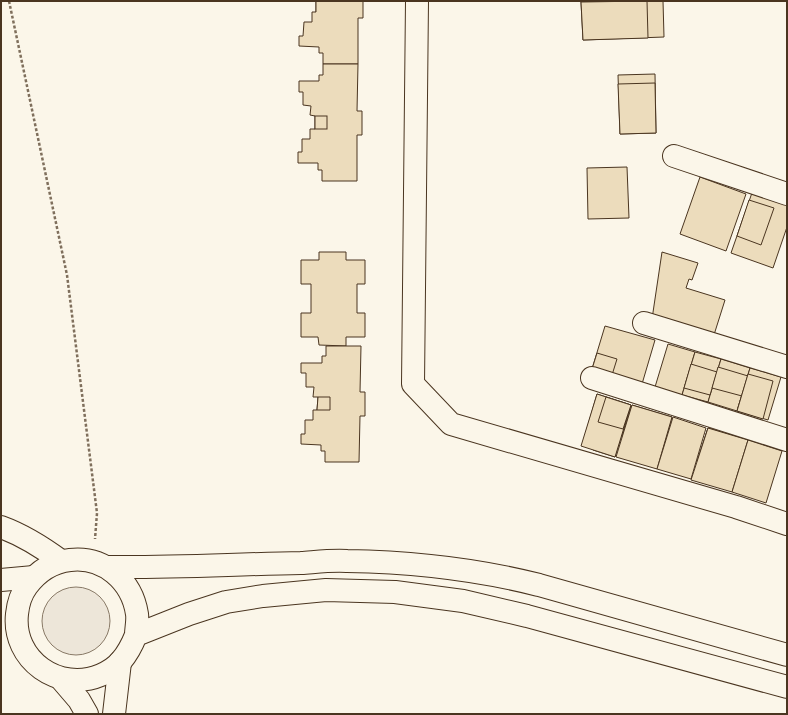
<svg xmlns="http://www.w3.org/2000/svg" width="788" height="715" viewBox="0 0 788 715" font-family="'Titillium Web',sans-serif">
<rect width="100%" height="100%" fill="#fbf6e9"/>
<!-- green -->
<circle fill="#ede6d9" stroke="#887966" cx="76" cy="621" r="34"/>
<!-- building -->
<g fill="#ecdcbc" stroke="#4a3520">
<rect x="316" y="1" width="12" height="11"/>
<path d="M316 1H363V18H358V64H323V53H319V47L299 46V36H303L304 22H312V12H316Z"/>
<path d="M629 1H663L664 37 583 40 581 2Z"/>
<path d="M647 1 648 38 583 40 581 2Z"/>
<path d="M323 64H358L357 111H362V135H357V181H322V170H318V163H298V152H302V139H310V129H315V116L310 115 311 106 303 105V92H299V81H319V75H323Z"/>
<path d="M655 74 656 133 620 134 618 75Z"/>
<path d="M655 83 656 133 620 134 618 84Z"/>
<rect x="315" y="116" width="12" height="13"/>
<path d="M627 167 629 218 588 219 587 168Z"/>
<path d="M700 177 746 194 726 251 680 234Z"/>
<path d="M754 187 787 198V227L773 268 731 253Z"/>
<path d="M749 200 774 208 761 245 737 236Z"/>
<path d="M319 252H346V260H365V284H357V313H365V337H346V346L319 345 318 337H301V313H311V284H301V260H319Z"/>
<path d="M662 252 698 263 692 280 689 279 686 288 725 300 713 338 652 319Z"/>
<path d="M605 326 655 340 642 384 592 369Z"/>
<path d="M668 344 695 352 682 395 655 387Z"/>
<path d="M326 346H361L360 392H365V416H360L359 462H325V451H321V445L301 444V434H305V420H313V410H317L318 397H313L314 387H306V373H301V363H322V356H326Z"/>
<path d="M695 352 721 359 708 402 682 395Z"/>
<path d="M597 353 617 359 612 375 592 369Z"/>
<path d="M721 359 750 368 737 411 708 402Z"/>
<path d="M691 364 717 372 710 395 684 388Z"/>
<path d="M718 367 748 376 742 396 712 388Z"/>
<path d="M750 368 781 377 768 420 737 411Z"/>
<path d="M748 374 773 381 763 419 737 411Z"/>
<path d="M597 394 631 405 615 457 593 450 597 436 586 432Z"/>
<path d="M597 394 631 405 615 457 581 446Z"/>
<path d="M318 397H330V410H317Z"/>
<path d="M606 397 631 405 623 429 598 422Z"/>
<path d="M632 405 672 417 663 449 622 436Z"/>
<path d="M632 405 672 417 657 469 616 457Z"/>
<path d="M673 417 706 428 691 479 657 469Z"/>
<path d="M708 428 738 438 732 456 720 452 714 468 697 462Z"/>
<path d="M708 428 748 440 737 475 697 462Z"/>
<path d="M708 428 748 440 732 492 691 480Z"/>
<path d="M748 440 782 451 766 503 732 492Z"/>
</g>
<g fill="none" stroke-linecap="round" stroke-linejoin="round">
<defs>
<g id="minor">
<path d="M417 1 413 384 451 424 736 507 787 524"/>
<path d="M674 156 787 194"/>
<path d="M644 323 787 367"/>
<path d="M592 378 787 440"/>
<path d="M1 527C23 535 42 547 61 561"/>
<path d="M61 679 79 700 87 714"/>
<path d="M114 714 120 662"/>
</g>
<g id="major">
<path d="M107 567C172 568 236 564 301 563 316 562 332 560 347 561 412 562 476 569 539 585L787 655"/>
<path d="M1 580 34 577"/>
<path d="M136 635C136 628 138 621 137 614 132 581 104 556 70 560 52 562 38 571 27 586 21 594 18 604 17 614 12 660 59 693 101 675 108 672 116 667 121 661 128 653 132 645 136 635L189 614 226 602 263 596 326 590 395 592 463 601 527 616 787 687"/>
</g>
</defs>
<!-- minor casing -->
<use href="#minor" stroke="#4a3520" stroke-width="24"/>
<!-- major casing -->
<use href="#major" stroke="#4a3520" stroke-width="24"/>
<!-- path -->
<path stroke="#7f6f5c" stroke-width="2.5" stroke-dasharray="3 2" stroke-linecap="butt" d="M9 1 67 275 97 513 95 539"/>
<!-- minor -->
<use href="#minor" stroke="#fbf6e9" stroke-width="22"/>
<!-- major -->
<use href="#major" stroke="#fbf6e9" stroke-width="22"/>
</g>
<!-- border -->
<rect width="788" height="715" fill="none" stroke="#4a3520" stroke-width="4"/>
</svg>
